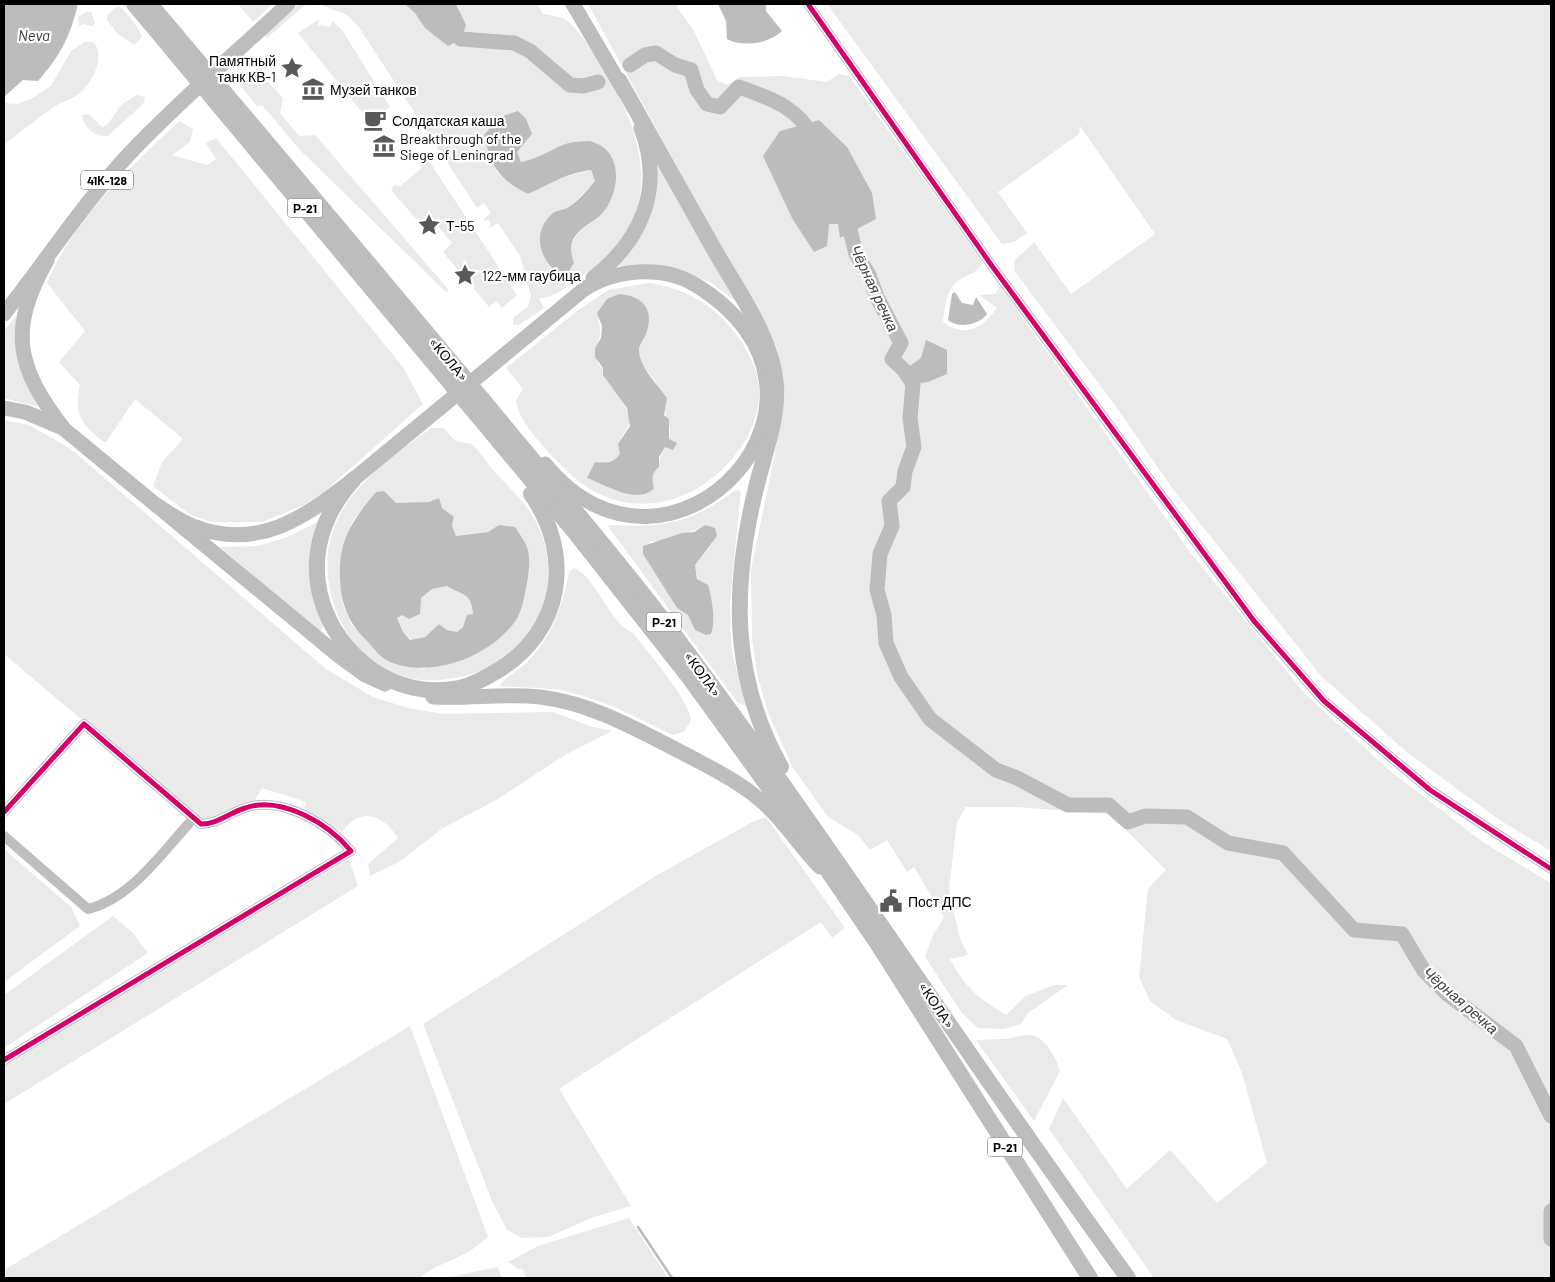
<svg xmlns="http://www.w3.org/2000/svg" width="1555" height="1282" viewBox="0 0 1555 1282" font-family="Barlow,sans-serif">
<rect width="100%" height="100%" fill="#fff"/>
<!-- green -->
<g fill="#eaeaea" fill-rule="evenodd">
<path d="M238 4H272L253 22Z"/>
<path d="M299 4H306L267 38 264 35Z"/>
<path d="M319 4H405L415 13 425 28 460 10 456 4H538L543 14C549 15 556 16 562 18 577 24 593 54 602 67 649 140 666 223 582 276 570 284 554 299 539 298L544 308 519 325H513V318L528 306 531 296 520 256 498 223 489 228 491 224 488 219 485 221 484 219 491 213 484 203 477 208 358 26 347 15ZM532 134 517 152 521 162 536 159 571 142 615 188C612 195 609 204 605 210 589 230 564 231 574 263L554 212 569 208 595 181 591 170 558 178 529 194C515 188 505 182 496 170Z"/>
<path d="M588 4H675L694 31 717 80 727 85 740 77 783 76 827 82 839 74 849 76 983 262C973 277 970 272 958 281 946 290 945 308 943 322 966 338 981 329 997 308L979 295 995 294 1000 286 1190 552 1305 694 1389 770 1484 843 1551 883V1278H1154L1049 1129 1063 1098 1127 1189 1170 1150 1217 1203 1267 1163 1242 1073 1227 1039 1176 1020 1150 1001 1139 977 1148 889 1166 870 1110 814 1015 807H966L957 822 949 889 960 939 968 955 950 959C965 988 979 998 1006 1015L1026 996 1054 985H1068L1028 1013 1021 1024 1004 1029 978 1028 962 1013 925 957 932 937 944 917 914 867 907 872 887 840 870 850 858 835 828 817 793 768 769 715 758 678 752 640 751 569 775 454 781 405 736 274ZM819 120 872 193 841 238 838 224 792 218 784 200 780 131Z"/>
<path d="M827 4H1551V851L1498 819 1408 753 1322 677 1172 488 1117 408 1015 272 1014 261 1034 242 1071 294 1155 234 1080 126 1079 134 998 192 1027 233 1014 242 1002 244Z"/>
<path d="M119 7C126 10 140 30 142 37L134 45 117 33 107 20V15L115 8Z"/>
<path d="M86 12H91L95 23 92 26 84 24 79 26 78 17Z"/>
<path d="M319 19 318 25 331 27 332 21 342 30 390 107 379 116 362 112 298 33Z"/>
<path d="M85 42H94C105 57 94 80 80 93 74 98 64 101 57 105 38 117 21 132 4 145V103L17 104 31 99 51 86 71 51Z"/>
<path d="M245 55 254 59 264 70 261 73 253 64 245 65 240 70 232 62Z"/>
<path d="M247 76C265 75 272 86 283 98L280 113 299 136 315 135 449 290 446 292 300 150 262 105 257 106 235 79Z"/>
<path d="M137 95 145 97 144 103 108 136C96 137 83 128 82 115L89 114 102 127 107 125 122 104Z"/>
<path d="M179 121 193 129 190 142 172 155 207 165 216 159 206 143 216 138 403 367 423 404 324 492 304 505 262 522H212L189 514 153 486 162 462 183 439 135 399 106 442H103C81 422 74 417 80 385L59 362 85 331 47 283C75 217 128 170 179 121Z"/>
<path d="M657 159 737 302 710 282 669 268 616 266Z"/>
<path d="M425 160 429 161 517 295 502 308 496 301 489 307 469 283 474 280 466 270 461 274 443 252 452 243 431 218 422 226 391 190 394 185 400 186 421 169 420 164Z"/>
<path d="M648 283C680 287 708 301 729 326 743 342 757 364 759 386 761 409 752 432 739 450 696 509 620 525 566 470 550 454 518 423 516 400L523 389 506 368 577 311 608 290ZM597 318 638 350 642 364 667 398C661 415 668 415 670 429 672 443 658 452 659 467 651 474 652 478 654 488L630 494 587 478 615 460 620 454 618 444 631 421C625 403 615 388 605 372 603 368 599 366 598 363 592 346 606 335 597 318Z"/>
<path d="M17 315C16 351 23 374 38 407L4 398V331Z"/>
<path d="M4 420 29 425 71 449 326 669 373 697 408 708 444 714 553 712 592 727 612 731 565 755 498 799 443 828 399 862 370 876 368 864 398 838C383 814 360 806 342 832L304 809 306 802 262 788 255 800 211 818 199 819 4 654Z"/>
<path d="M432 428H444C448 433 452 439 457 441 462 443 468 442 472 445 480 451 487 463 494 471 507 486 523 499 533 517 551 546 552 579 541 611 534 631 520 645 503 657 486 671 470 676 448 679 372 691 322 623 328 552 329 537 337 519 345 506 359 481 407 444 432 428ZM376 492C382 496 390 503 397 503 426 506 427 495 454 517L452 524 456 536 488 532 499 525 530 570 522 606 515 620 424 669 386 660 351 624 343 605 340 581 352 522Z"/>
<path d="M736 490 741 491 730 600 731 648 746 706 738 703 607 525C665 528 688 524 736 490ZM705 525 713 542 695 565C698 588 712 606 712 629L695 630 688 614 677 608 643 554 650 542C664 541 694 532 705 525Z"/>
<path d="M321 520 324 624 320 633 220 547 258 546 288 537Z"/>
<path d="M574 568C597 577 607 621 633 633 648 653 688 697 691 720L684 732 673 735 615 707 584 696 557 689 499 686C505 677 518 671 526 663 552 638 562 607 569 572Z"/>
<path d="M447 586C463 597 471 591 473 615L457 632 447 630 439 624 425 637 411 640 403 632 397 618 432 589Z"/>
<path d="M766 817 845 928 832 938 821 922 559 1089 631 1206 594 1217 548 1237 522 1238 507 1230 492 1201 423 1024 654 877 754 821Z"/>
<path d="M4 849 71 907 80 926 4 982Z"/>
<path d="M349 859 358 886 4 1104V1064Z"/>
<path d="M113 916 132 932 148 953 4 1048V995Z"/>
<path d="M410 1026 488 1237 469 1252 434 1268 419 1278H4V1270Z"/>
<path d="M1025 1035C1029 1035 1034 1035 1037 1037 1047 1042 1058 1061 1060 1071L1034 1121 976 1040 1005 1039Z"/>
<path d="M629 1218 668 1278H526L523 1269H518L508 1262 538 1246Z"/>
<path d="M498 1267 502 1278H445Z"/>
</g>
<!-- water -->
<g fill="#bcbcbc" fill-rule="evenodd">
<path d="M4 4H78C70 37 60 56 38 81L23 80 4 97Z"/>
<path d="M405 4H456L466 25 461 39 448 46 425 28 415 13Z"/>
<path d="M718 4H766V11L782 31C770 43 742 48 727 39L726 21Z"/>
<path d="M518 111 526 119 532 134 517 152 521 162C540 159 558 144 574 142 580 142 589 140 593 142 623 152 620 189 605 210 598 220 584 225 576 235 569 243 571 254 574 263L569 271 561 274C539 262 531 231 553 213 557 210 563 210 567 208 577 203 588 189 595 181L591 170C563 174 553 183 528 194 499 180 491 166 484 135L500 117Z"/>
<path d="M819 120 847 147 872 193 876 219 840 238 838 224H829L827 246 814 252 792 218 763 156 780 131Z"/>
<path d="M955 292 962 303 973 305 976 297 987 314C979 325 959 329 948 320L952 294Z"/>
<path d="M619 294C643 296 655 309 646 334 644 339 638 346 639 351 640 368 658 385 667 398L664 415 669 419V439L677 443 673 450 665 447 659 457V467C651 474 652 478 654 488 639 506 604 484 587 478L595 462C607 463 612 464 620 454L618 444 630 426 627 408 603 375V368L595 357V348L601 338 602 326 597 313 607 299Z"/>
<path d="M926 340 947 350V374L928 382 905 385 904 370 921 358Z"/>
<path d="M384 491 396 503 429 502 439 498 442 508 454 517 452 525 456 536 488 532 499 525 515 527C519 533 524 540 527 547 531 560 529 574 526 588 524 599 522 610 516 620 491 657 430 680 388 661 381 658 374 649 369 643 353 628 344 613 341 591 336 547 347 526 376 492ZM447 586C463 596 471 592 473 614L467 615 463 627 457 632 447 630 439 624 425 637 410 640 403 632 397 618 402 615 409 619 420 614 421 598 432 589Z"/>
<path d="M705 525 715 528 717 536 695 565 697 579 708 585C712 599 716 620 711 634L706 635 695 630 688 615 677 608 643 554V546L682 533 694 532Z"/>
</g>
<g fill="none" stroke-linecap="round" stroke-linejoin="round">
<!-- stream -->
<path stroke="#bcbcbc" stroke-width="2.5" d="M638 1227 672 1278"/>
<!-- river -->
<g stroke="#bcbcbc" stroke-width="15">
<path d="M425 4 461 39 514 43 530 51 570 85 583 86 598 82"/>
<path d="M630 65 645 55 656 53 675 65 691 70 697 90 707 104 720 107 739 87C772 99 798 107 815 140"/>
<path d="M846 214 856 254 869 275 877 297 901 343 892 359 904 370 913 384 910 418 914 447 905 471 903 487 889 501 892 526 880 554 877 590 884 615 886 643 901 677 930 719 996 770 1017 778 1068 805H1109L1128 822 1145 816 1187 817 1228 843 1283 853 1354 930 1402 934 1424 971 1446 993 1516 1046 1551 1116"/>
<path d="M1551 1211V1239"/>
</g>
<!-- minor -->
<g stroke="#bebebe" stroke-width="10">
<path d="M808 4 992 266 1254 621 1324 701 1430 790 1551 869"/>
<path d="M4 812 84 724 201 824C218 824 229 813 245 808 281 795 329 824 351 851L4 1060"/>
<path d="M4 836 88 909C132 898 163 851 193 819"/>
</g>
<!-- primary -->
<g stroke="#bdbdbd" stroke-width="15">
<path d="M573 4 624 91"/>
<path d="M47 260C8 330 16 367 64 429L339 656 365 675 385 684"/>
<path d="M593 278C642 240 664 188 641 128"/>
<path d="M4 314C46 261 84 202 130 153 180 100 236 53 288 4"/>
<path d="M4 408 25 412 63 428"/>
<path d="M156 505C168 512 180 521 193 526 258 552 305 517 354 479L583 290C614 269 662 265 694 284 879 395 670 618 545 464"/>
<path d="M433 697C469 699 505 693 540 697 591 703 636 729 681 752 711 768 743 783 768 807 787 825 801 848 820 867"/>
</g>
<!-- trunk -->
<g stroke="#bdbdbd" stroke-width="16">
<path d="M134 4 577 535 688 676 802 833 877 943 1090 1278"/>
<path d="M150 4C263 138 376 271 488 406 548 479 610 550 667 625 827 838 971 1063 1128 1278"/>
<path d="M619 80C651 137 683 194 715 251 738 291 772 337 776 385 778 421 764 454 756 488 732 586 730 676 781 767"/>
<path d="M354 479C324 512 309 554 321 598 337 657 396 701 459 688 473 685 485 678 497 671 563 632 574 555 531 494"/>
</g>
<defs>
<g id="cycleway">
<path d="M808 4 992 266 1254 621 1324 701 1430 790 1551 869"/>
<path d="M4 812 84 724 201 824C218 824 229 813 245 808 281 795 329 824 351 851L4 1060"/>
</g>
</defs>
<!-- cycleway casing -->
<use href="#cycleway" stroke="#fff" stroke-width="8"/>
<!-- cycleway -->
<use href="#cycleway" stroke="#d6006c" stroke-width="5"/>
</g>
<!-- icons -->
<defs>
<symbol id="sight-bare" viewBox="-9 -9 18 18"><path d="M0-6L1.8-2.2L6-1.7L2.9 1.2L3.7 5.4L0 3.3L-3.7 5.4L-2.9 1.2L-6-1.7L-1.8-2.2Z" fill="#595959" stroke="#fff" stroke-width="2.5" paint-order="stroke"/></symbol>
<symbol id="museum-bare" viewBox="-9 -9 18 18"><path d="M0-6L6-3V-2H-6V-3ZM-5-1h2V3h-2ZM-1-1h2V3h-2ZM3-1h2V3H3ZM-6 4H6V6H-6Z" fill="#595959" stroke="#fff" stroke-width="2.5" paint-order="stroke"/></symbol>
<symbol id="cafe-bare" viewBox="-9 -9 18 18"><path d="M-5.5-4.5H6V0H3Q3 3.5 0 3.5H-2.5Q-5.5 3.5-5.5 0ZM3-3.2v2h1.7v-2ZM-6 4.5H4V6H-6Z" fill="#595959" stroke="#fff" stroke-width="2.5" paint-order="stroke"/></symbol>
<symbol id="civic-bare" viewBox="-9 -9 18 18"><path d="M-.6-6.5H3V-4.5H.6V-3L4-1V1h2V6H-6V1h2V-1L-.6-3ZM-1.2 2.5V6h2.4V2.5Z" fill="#595959" stroke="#fff" stroke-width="2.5" paint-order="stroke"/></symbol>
</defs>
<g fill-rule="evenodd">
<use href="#sight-bare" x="276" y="52" width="32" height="32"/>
<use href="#museum-bare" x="297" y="73" width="32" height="32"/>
<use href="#cafe-bare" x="359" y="104" width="32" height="32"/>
<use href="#museum-bare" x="368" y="130" width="32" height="32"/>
<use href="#sight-bare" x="413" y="209" width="32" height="32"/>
<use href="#sight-bare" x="449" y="259" width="32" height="32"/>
<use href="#civic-bare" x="875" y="885" width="32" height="32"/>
</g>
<g text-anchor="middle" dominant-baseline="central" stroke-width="4.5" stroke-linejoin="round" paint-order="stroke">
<!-- shield labels -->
<g fill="#fff" stroke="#4c4c4c" stroke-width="1">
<rect x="81" y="170.5" width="52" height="19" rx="4"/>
<rect x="287.5" y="198.5" width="35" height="19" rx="4"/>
<rect x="646.5" y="612.5" width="35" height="19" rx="4"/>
<rect x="987.5" y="1137.5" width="35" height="19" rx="4"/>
</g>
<g font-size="12" font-weight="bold" fill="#000">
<text x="107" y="180">41К-128</text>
<text x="305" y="208">Р-21</text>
<text x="664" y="622">Р-21</text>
<text x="1005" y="1147">Р-21</text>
</g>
<!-- poi labels -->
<g font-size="14" fill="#000" stroke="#fff" text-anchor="start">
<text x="276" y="60" text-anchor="end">Памятный<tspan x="276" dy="16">танк КВ-1</tspan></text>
<text x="330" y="89">Музей танков</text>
<text x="392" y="120">Солдатская каша</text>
<text x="400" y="138">Breakthrough of the<tspan x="400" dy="16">Siege of Leningrad</tspan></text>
<text x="446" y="225">Т-55</text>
<text x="482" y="275">122-мм гаубица</text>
<text x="908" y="901">Пост ДПС</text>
</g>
<!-- street labels -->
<g font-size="14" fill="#000" stroke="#fff">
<text transform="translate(449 359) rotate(50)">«КОЛА»</text>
<text transform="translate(703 674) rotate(54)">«КОЛА»</text>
<text transform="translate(937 1005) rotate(56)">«КОЛА»</text>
</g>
<!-- water labels -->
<g font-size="15" font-style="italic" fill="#414141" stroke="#fff">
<text x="34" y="35">Neva</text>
<text transform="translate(875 288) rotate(65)">Чёрная речка</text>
<text transform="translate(1461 1000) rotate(41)">Чёрная речка</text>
</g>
</g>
<!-- border -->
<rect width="1555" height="1282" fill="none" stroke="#000000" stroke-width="10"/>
</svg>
